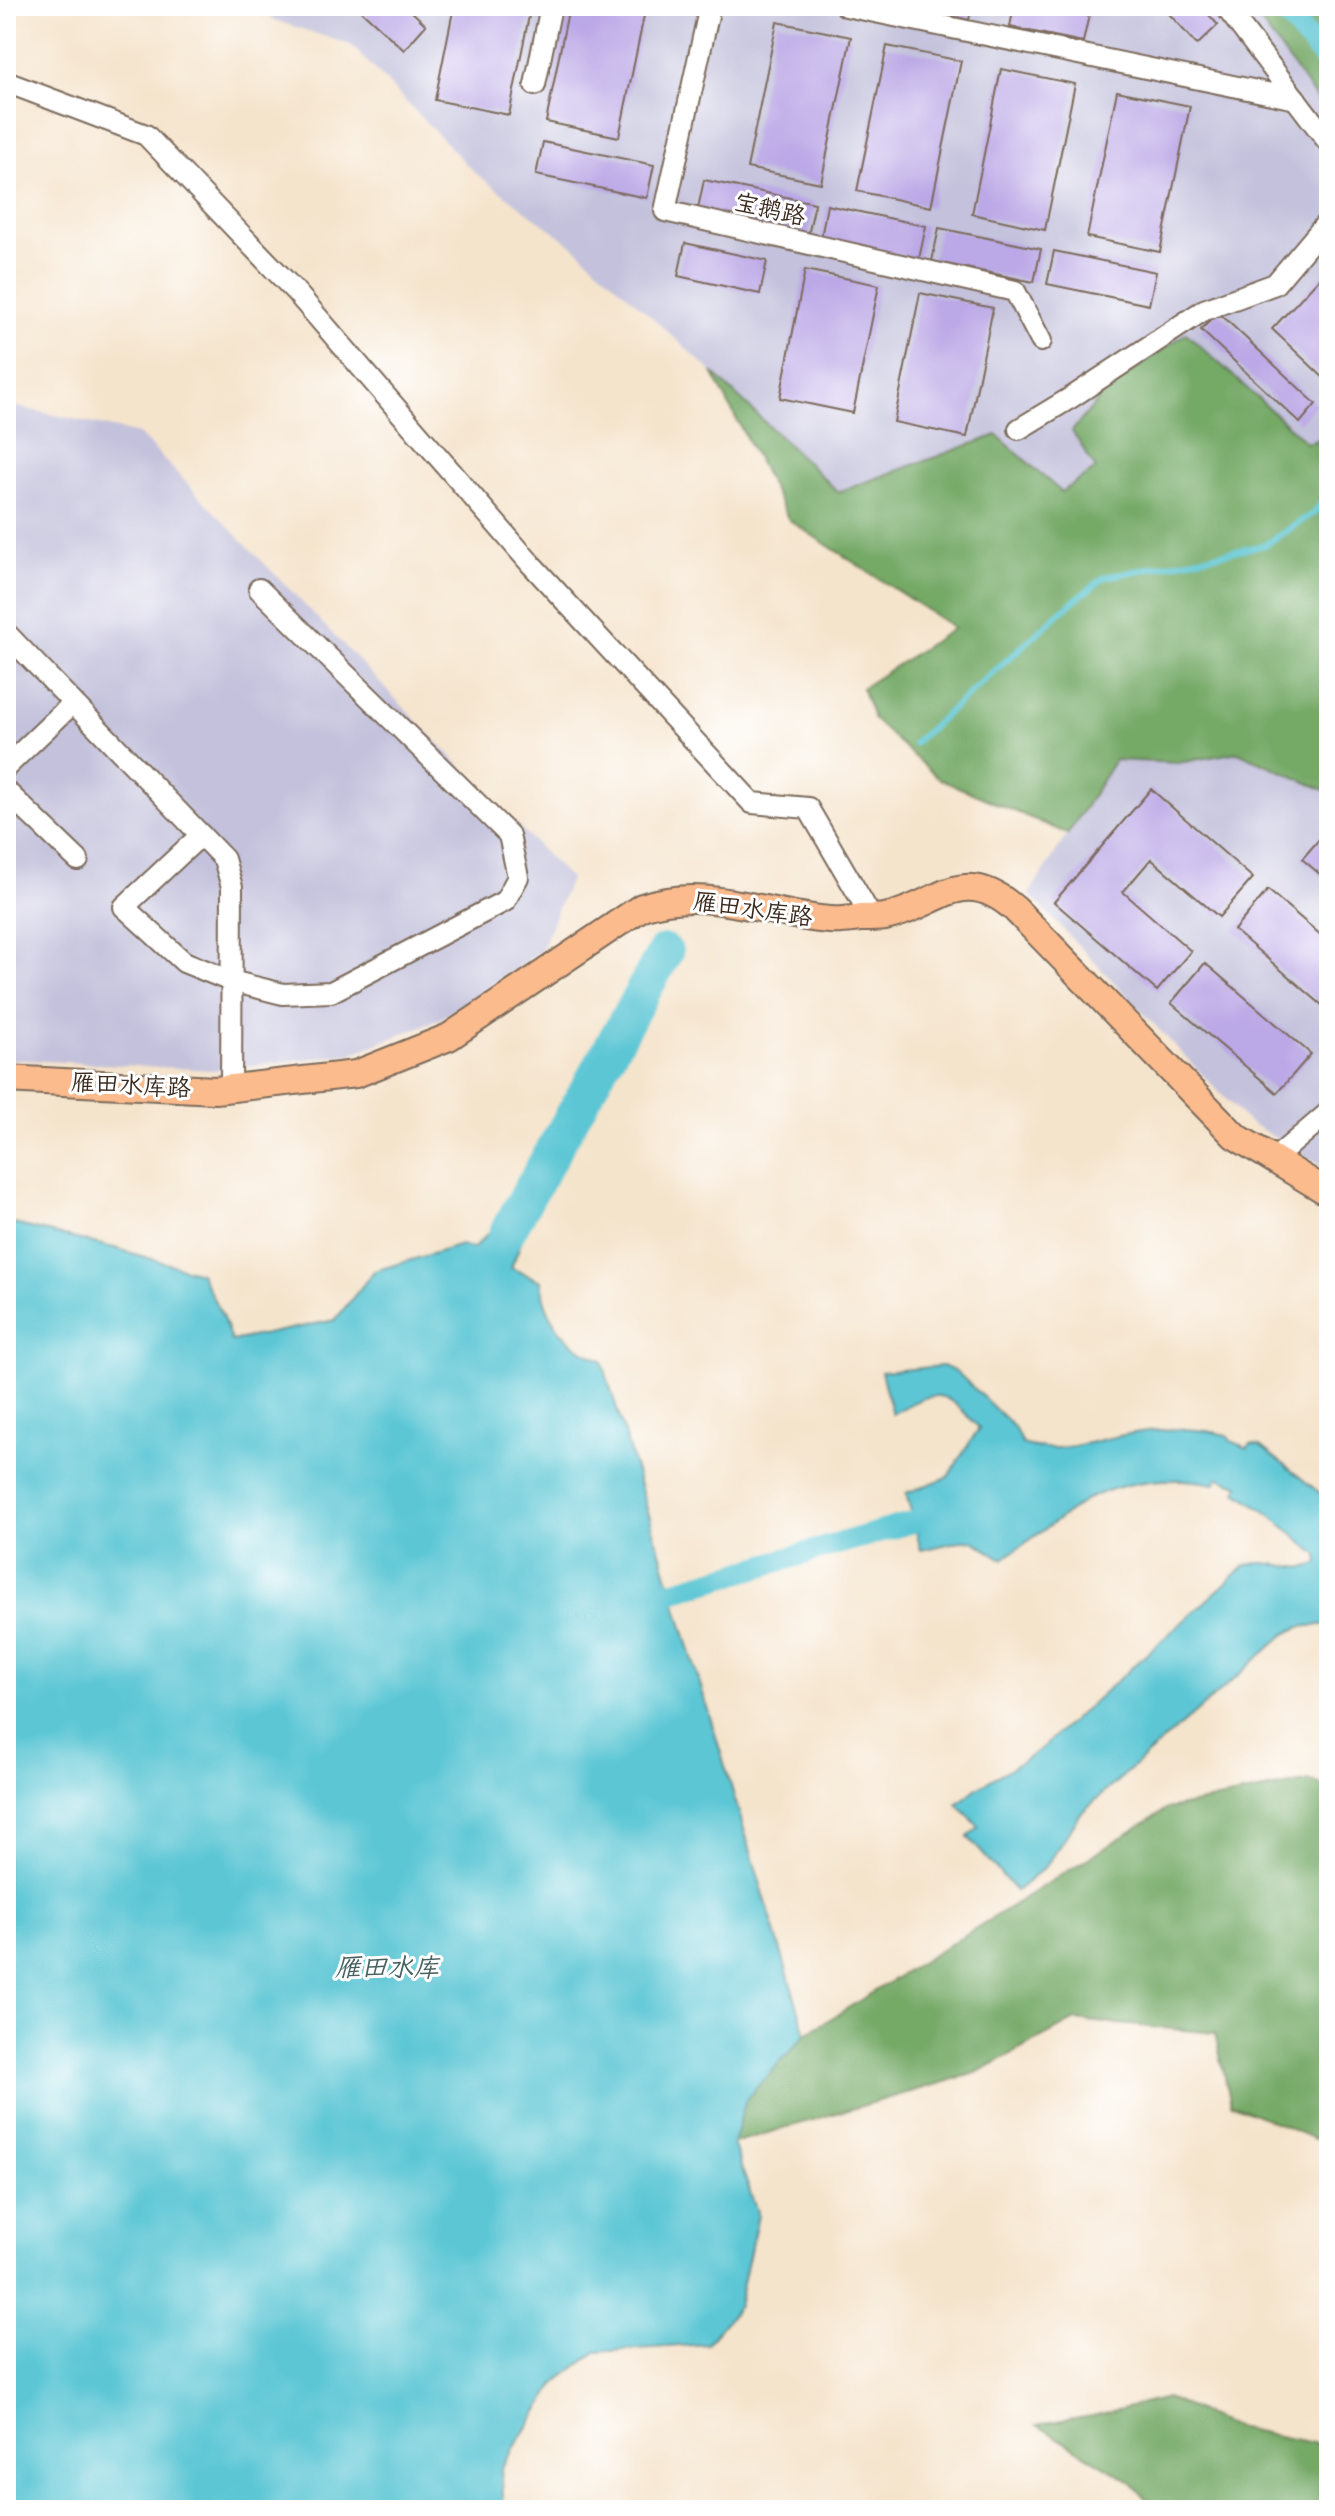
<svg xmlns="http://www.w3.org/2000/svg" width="1335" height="2516" viewBox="0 0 1335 2516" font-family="'Comic Neue','LXGW WenKai TC',sans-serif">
<rect width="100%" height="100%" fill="#fff"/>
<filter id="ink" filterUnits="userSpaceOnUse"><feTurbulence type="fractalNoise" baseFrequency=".0125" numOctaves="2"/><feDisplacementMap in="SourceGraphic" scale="16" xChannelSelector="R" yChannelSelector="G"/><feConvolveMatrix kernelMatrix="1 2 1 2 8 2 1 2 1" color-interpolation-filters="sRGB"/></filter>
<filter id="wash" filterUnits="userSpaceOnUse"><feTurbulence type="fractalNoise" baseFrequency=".006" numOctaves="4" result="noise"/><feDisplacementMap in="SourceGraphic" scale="32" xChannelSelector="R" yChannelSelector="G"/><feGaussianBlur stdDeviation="1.8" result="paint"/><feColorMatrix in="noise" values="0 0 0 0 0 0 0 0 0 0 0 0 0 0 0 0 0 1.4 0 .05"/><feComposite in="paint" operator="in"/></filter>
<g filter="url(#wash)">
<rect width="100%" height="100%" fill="#f5e4cc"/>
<!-- industrial -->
<g fill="#c3c1db">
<path d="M255 6H1244L1261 22 1329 116V436L1307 443 1186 333 1072 432 1096 469 1060 493 997 435 838 492 712 372 576 248 474 172 351 45 274 20Z"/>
<path d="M6 404 139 434 570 879 540 952 440 1019 351 1054 214 1070 6 1059Z"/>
<path d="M1238 752 1329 792V1170L1247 1121 1029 894 1115 760 1178 763Z"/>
</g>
<!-- forest -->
<g fill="#74a966" stroke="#586a42" stroke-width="2">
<path d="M1276 6H1329V116L1261 22Z"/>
<path d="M1186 333 1307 443 1329 436V792L1238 752 1178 763 1115 760 1068 834 939 779 874 720 862 688 954 628 789 520 712 372 838 492 997 435 1061 492 1096 469 1072 431 1104 393Z"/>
<path d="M1310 1781 1329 1787V2145L1231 2104 1215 2033 1075 2020 976 2073 733 2143 746 2099 806 2034 1167 1809Z"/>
<path d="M1167 2398 1235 2427 1318 2444 1329 2422V2510H1156L1132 2483 1037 2425 1092 2416Z"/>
</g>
<!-- water -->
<g fill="#5bc6d4" stroke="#4b7879" stroke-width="2">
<path d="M6 1222 118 1249 200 1273 222 1315 231 1341 335 1320 374 1271 461 1245 473 1249 493 1228 521 1243 511 1268 541 1281C545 1320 566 1346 602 1360L806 2034 746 2099 733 2143 758 2215 738 2306 707 2344 596 2352 558 2381 501 2468 504 2510H6Z"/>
<path d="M942 1366 957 1372 1014 1427 1022 1444C1059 1456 1097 1439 1134 1433 1166 1428 1196 1427 1227 1435L1231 1441 1247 1448 1251 1444 1260 1446 1329 1500V1624L1299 1627 1285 1634 1081 1813 1046 1866 1016 1891 968 1837 979 1827 957 1804 977 1788 1036 1753 1245 1566C1270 1556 1295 1576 1319 1563L1318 1555 1272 1516 1237 1492 1239 1485 1218 1478 1215 1484C1171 1475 1128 1480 1087 1499L1003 1559 973 1541 965 1540 921 1550 906 1493 948 1477 979 1428C943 1389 939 1387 892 1414L881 1372Z"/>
</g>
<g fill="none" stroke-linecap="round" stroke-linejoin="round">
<!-- stream -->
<path stroke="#5bc6d4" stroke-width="6" d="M914 743 1071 603 1105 577 1265 545 1315 512 1329 492"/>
<!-- canal -->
<g stroke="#5bc6d4" stroke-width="22">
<path d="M1279 6 1329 63"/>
<path d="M642 1587 672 1592 941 1514"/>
</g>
<!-- river -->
<path stroke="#5bc6d4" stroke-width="36" d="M506 1234 665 952"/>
</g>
<g id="blocks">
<!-- building -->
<g fill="#bba8e6">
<path d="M356 6H406L426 25 404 50Z"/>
<path d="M454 6H531L509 115 435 100Z"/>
<path d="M569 6H646L619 137 546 122Z"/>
<path d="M911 6H972L969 20Z"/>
<path d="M1014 6H1091L1083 42 1010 27Z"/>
<path d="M1162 6H1201L1218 25 1197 45Z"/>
<path d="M777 22 851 37 821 183 747 168Z"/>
<path d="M887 46 961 61 931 207 857 191Z"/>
<path d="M1001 69 1075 84 1045 230 972 214Z"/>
<path d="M1117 91 1190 106 1160 252 1087 237Z"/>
<path d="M543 142 654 165 647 198 536 175Z"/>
<path d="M704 180 815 203 808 236 697 213Z"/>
<path d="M827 205 926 226 919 259 821 238Z"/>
<path d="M939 228 1041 249 1034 282 932 261Z"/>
<path d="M685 243 767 261 760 294 678 276Z"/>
<path d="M1054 251 1156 272 1149 305 1047 284Z"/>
<path d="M1329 268V383L1272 329Z"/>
<path d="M805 270 879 285 853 413 780 398Z"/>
<path d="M920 293 993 308 967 437 894 422Z"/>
<path d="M1218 312 1316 404 1300 423 1201 330Z"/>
<path d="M1151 789 1253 878 1219 917 1151 859 1123 892 1191 951 1157 991 1054 902Z"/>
<path d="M1329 828V882L1302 859Z"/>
<path d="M1268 890 1329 942V1011L1234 930Z"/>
<path d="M1205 963 1311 1054 1277 1093 1171 1003Z"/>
</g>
</g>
</g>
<g filter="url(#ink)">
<use href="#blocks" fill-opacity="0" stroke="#7c6b5b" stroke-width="2"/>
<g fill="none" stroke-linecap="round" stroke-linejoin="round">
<defs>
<g id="minor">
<path d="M710 6 665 211 1015 291 1041 341"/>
<path d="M846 6 1296 99"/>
<path d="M1225 6 1329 143"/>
<path d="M6 82 146 135 295 291 530 563 752 803 808 808 872 918"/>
<path d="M535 85 551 6"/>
<path d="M1019 429 1072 397 1204 310 1275 284 1329 220"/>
<path d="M6 633 224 859 232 887 231 1088"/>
<path d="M6 767 73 703"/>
<path d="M6 791 78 860"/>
<path d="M201 835 124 907 184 962 231 981 283 994 331 992 505 901 518 877 509 835 259 589"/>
<path d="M1274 1159 1329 1112"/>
</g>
<path id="major" d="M6 1079 215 1090 356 1074 449 1037 642 907C709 885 764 915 830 920 840 921 851 919 861 918 869 918 877 918 885 917 939 906 961 862 1015 909L1235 1136 1329 1193"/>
</defs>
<!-- minor casing -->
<use href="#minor" stroke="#7c6b5b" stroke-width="24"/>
<!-- major casing -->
<use href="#major" stroke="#7c6b5b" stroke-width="30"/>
<!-- minor -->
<use href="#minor" stroke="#fff" stroke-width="20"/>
<!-- major -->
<use href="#major" stroke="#fbbb8d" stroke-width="26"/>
</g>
</g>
<g text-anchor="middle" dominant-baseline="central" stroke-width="6" stroke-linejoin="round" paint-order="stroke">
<!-- street labels -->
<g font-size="24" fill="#3b2a1e" stroke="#fff">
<text transform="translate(770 209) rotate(13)">宝鹅路</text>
<text transform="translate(753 909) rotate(8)">雁田水库路</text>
<text transform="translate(131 1085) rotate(3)">雁田水库路</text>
</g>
<!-- water labels -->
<g font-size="26" font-style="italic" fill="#46615e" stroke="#fff">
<text x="387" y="1968">雁田水库</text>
</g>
</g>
<!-- margin -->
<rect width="1335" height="2516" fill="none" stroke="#fff" stroke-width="32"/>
</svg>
